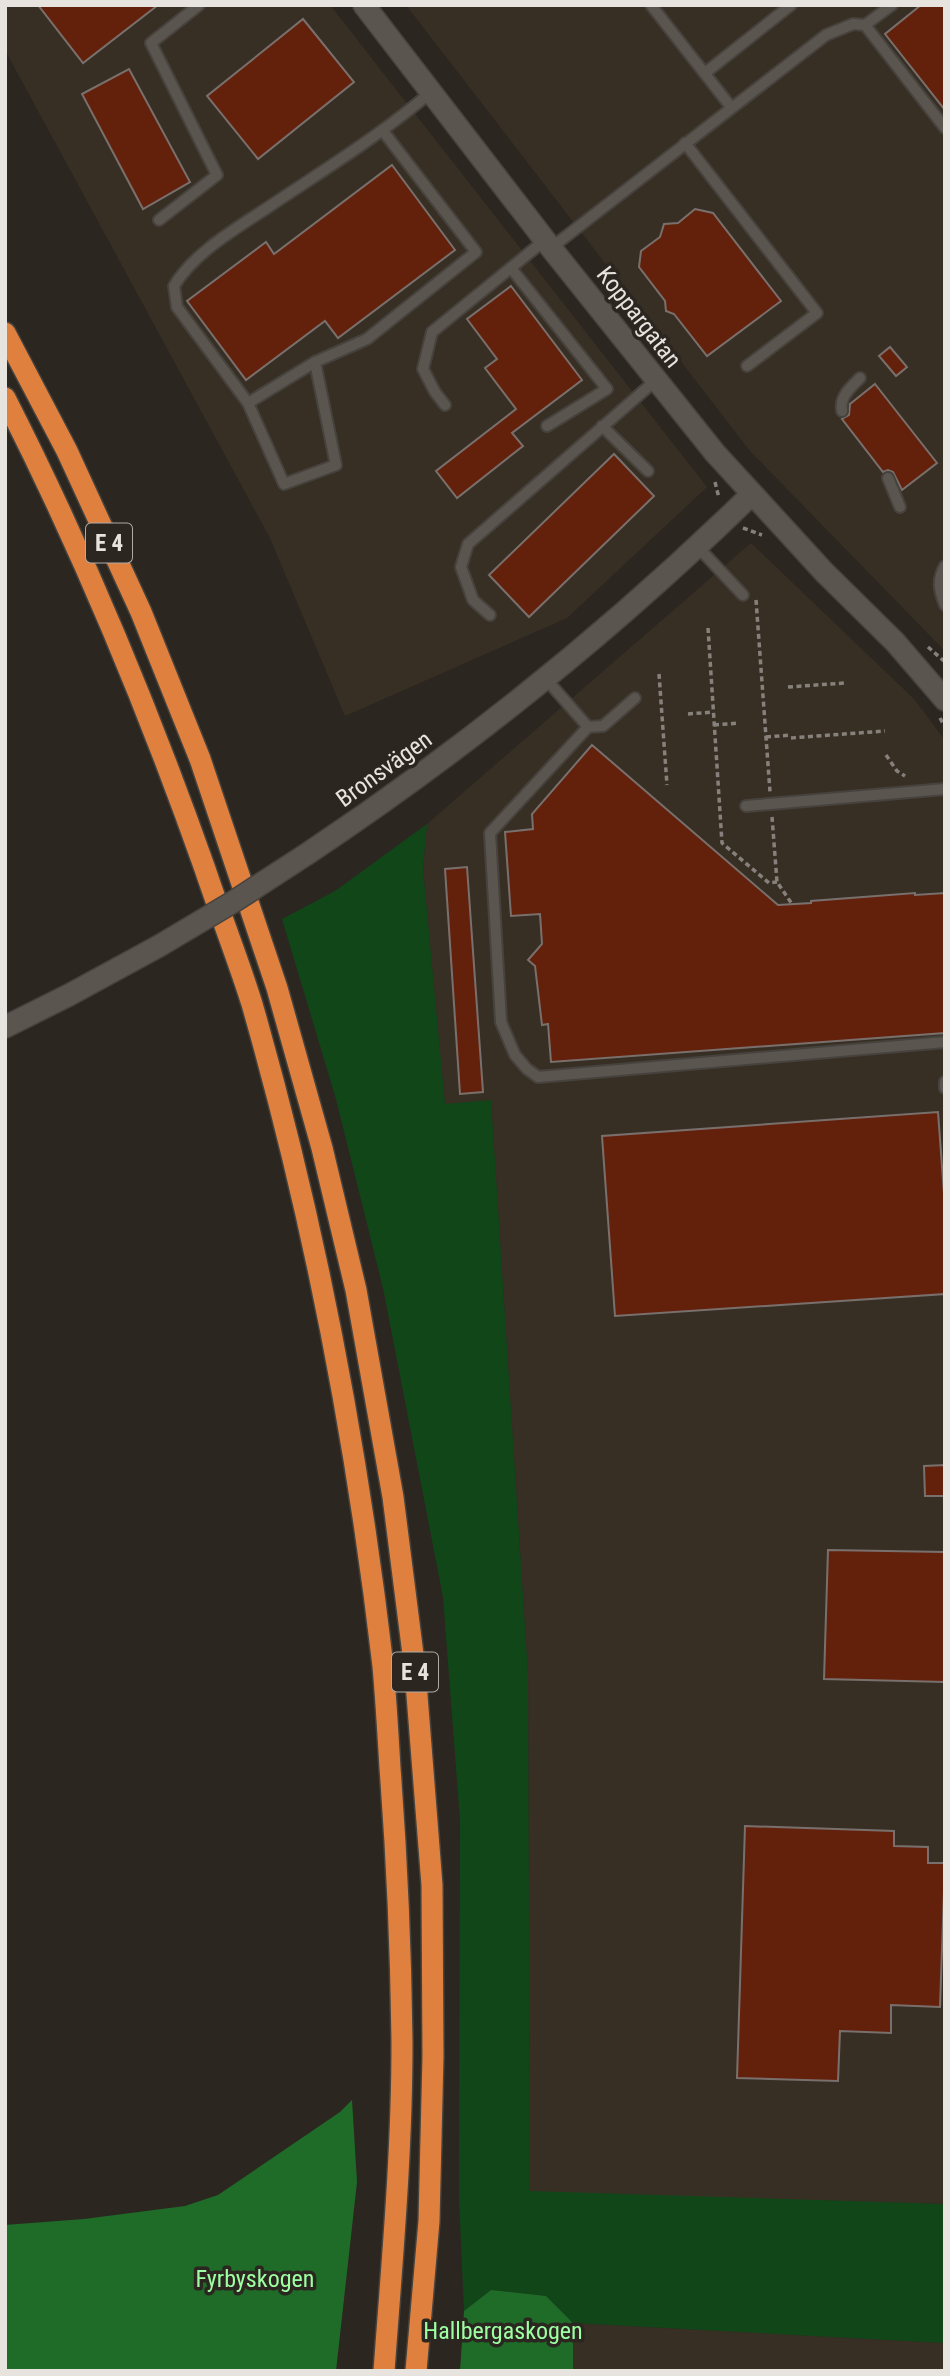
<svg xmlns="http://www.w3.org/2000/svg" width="950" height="2376" viewBox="0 0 950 2376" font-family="'Roboto Condensed',sans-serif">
<rect width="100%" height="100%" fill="#2b2620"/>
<!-- built -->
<g fill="#382f24">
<path d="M5 5H330L707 487 567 618 345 716 270 538 5 50Z"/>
<path d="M406 5H945V651L750 451Z"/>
<path d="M751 543 914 699 944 739 945 2204 530 2192 528 1674 491 1100 445 1105 423 869 427 824Z"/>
<path d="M573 2323 945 2343V2371H573Z"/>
</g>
<!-- green -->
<path fill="#114718" d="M427 824 423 869 445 1104 491 1100 528 1674 530 2191 945 2204V2343L573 2323 546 2296 491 2290 464 2311 459 2198 460 1820 443 1597 383 1288 336 1099 282 919 335 891Z"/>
<!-- forest -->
<g fill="#1f6c29">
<path d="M352 2100 357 2182 336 2371H5V2225L84 2219 185 2206 218 2195 340 2112Z"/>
<path d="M491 2290 546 2296 573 2323V2371H460L464 2311Z"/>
</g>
<!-- building -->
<g fill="#63210c" stroke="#79706d" stroke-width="2">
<path d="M38 5H158L83 63Z"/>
<path d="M921 5H945V110L885 34Z"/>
<path d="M303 19 354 82 258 159 207 96Z"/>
<path d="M129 69 190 182 143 209 82 94Z"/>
<path d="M392 165 455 250 338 338 325 321 246 380 187 301 266 242 274 254Z"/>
<path d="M695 209 713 213 781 301 707 356 674 314 666 311 665 301 639 267 641 251 660 237 664 224 678 223Z"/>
<path d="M511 286 582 380 512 433 523 446 457 498 436 471 516 409 485 368 497 359 467 319Z"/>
<path d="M890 347 907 367 896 376 879 356Z"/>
<path d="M875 384 937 463 902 490 893 472 888 470 883 472 842 419 849 415 850 404Z"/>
<path d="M614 454 654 496 529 617 489 575Z"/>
<path d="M592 745 778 905 811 903V901L915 893V895L945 893V1033L551 1062 548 1024 542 1025 535 966 528 960 542 944 540 914 511 916 505 832 533 829 532 814Z"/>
<path d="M467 867 483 1092 460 1094 445 869Z"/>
<path d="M938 1112 945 1207V1294L615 1316 602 1136Z"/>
<path d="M945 1465V1496H925L924 1466Z"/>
<path d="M828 1550 945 1552V1682L824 1679Z"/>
<path d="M745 1826 894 1831V1846L928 1847V1863H945L940 2007 891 2005V2033L840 2031 838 2081 737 2078Z"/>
</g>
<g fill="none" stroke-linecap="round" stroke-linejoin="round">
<defs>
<g id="service">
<path d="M651 5 731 107"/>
<path d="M865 25 945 128"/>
<path d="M705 73 791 5"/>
<path d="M685 143 817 313 747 366"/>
<path d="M159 220 217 175 151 43 199 5"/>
<path d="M551 248 826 35 853 24 865 25 892 5"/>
<path d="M511 268 607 389 547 426"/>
<path d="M315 362 367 339 476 252 383 131"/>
<path d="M248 403 315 362 336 465 284 484 248 403 177 307 174 286C195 251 239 227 273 204 327 168 382 134 431 92"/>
<path d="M445 405 435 392 423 369 432 332 545 240"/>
<path d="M842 411C839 397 851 387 860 378"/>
<path d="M602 426 648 471"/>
<path d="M888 478 900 507"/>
<path d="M697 546 743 595"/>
<path d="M945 566C937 580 939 590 945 605"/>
<path d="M490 615 473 600 461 567 468 544 655 381"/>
<path d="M546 679 588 727 603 726 635 698"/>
<path d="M588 727 490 833 501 1022 515 1055 527 1069 538 1077 945 1042"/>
<path d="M746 806 945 789"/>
<path d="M945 1082V1088"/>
</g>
<g id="minor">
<path d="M307 854C466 748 615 628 751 495"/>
<path d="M5 1027 69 995 159 946"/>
</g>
<path id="tertiary" d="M364 5 551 248 715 453 824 572 895 642 945 700"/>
<g id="motorway">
<path d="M5 333 67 451 141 612 200 759 277 988 322 1148 356 1290 393 1497 415 1670 432 1885 433 2056 429 2221 416 2371"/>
<path d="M5 398C83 551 148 708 205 869 220 914 238 959 252 1004 314 1220 357 1443 383 1666 386 1700 388 1734 390 1768 397 1860 401 1952 402 2044 402 2153 392 2262 384 2371"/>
</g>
</defs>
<!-- service casing -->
<use href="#service" stroke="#46423d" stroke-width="14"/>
<!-- minor casing -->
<use href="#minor" stroke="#46423d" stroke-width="24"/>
<!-- tertiary casing -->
<use href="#tertiary" stroke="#46423d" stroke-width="24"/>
<!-- motorway casing -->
<use href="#motorway" stroke="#46423d" stroke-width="24"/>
<!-- path -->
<g stroke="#86817c" stroke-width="3.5" stroke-dasharray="5 3.5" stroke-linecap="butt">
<path d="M715 482 719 498"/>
<path d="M743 528 762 535"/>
<path d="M756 600 770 792"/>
<path d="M708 628 722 843 769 883 777 882"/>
<path d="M928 647 945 662"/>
<path d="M659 674 667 785"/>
<path d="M788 687 845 683"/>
<path d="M688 714 713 712"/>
<path d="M940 718 945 727"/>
<path d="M714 725 739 723"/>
<path d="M766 737 791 735"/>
<path d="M791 738 885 731"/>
<path d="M886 755 897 771 905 776"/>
<path d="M772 817 777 882 792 904"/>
</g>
<!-- service -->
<use href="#service" stroke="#5b554f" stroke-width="10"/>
<!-- minor -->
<use href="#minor" stroke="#5b554f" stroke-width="21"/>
<!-- tertiary -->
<use href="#tertiary" stroke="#5b554f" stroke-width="21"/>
<!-- motorway -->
<use href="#motorway" stroke="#df803f" stroke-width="21"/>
<defs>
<path id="minor-bridge" d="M159 946 233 902 307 854"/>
</defs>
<!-- minor-bridge casing -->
<use href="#minor-bridge" stroke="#46423d" stroke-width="24" stroke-linecap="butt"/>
<!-- minor-bridge -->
<use href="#minor-bridge" stroke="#5b554f" stroke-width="21"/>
</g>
<g text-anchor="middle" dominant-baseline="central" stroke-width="7" stroke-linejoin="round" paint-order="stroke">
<!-- shield labels -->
<g fill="#2b2620" stroke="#afaaa6" stroke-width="2">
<rect x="86" y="523.5" width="46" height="39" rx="5"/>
<rect x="392" y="1652.5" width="46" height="39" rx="5"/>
</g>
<g font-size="23" font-weight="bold" fill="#e7e3df">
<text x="109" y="543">E 4</text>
<text x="415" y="1672">E 4</text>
</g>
<!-- street labels -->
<g font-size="24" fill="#e7e3df" stroke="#2b2620">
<text transform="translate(639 317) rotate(52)">Koppargatan</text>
<text transform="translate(384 769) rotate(-36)">Bronsvägen</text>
</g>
<!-- park labels -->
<g font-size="24" fill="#9dffa2" stroke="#2b2620">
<text x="255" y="2279">Fyrbyskogen</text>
<text x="503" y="2331">Hallbergaskogen</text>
</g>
</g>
<!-- border -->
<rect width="950" height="2376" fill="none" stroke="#e7e3df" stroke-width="14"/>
</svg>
